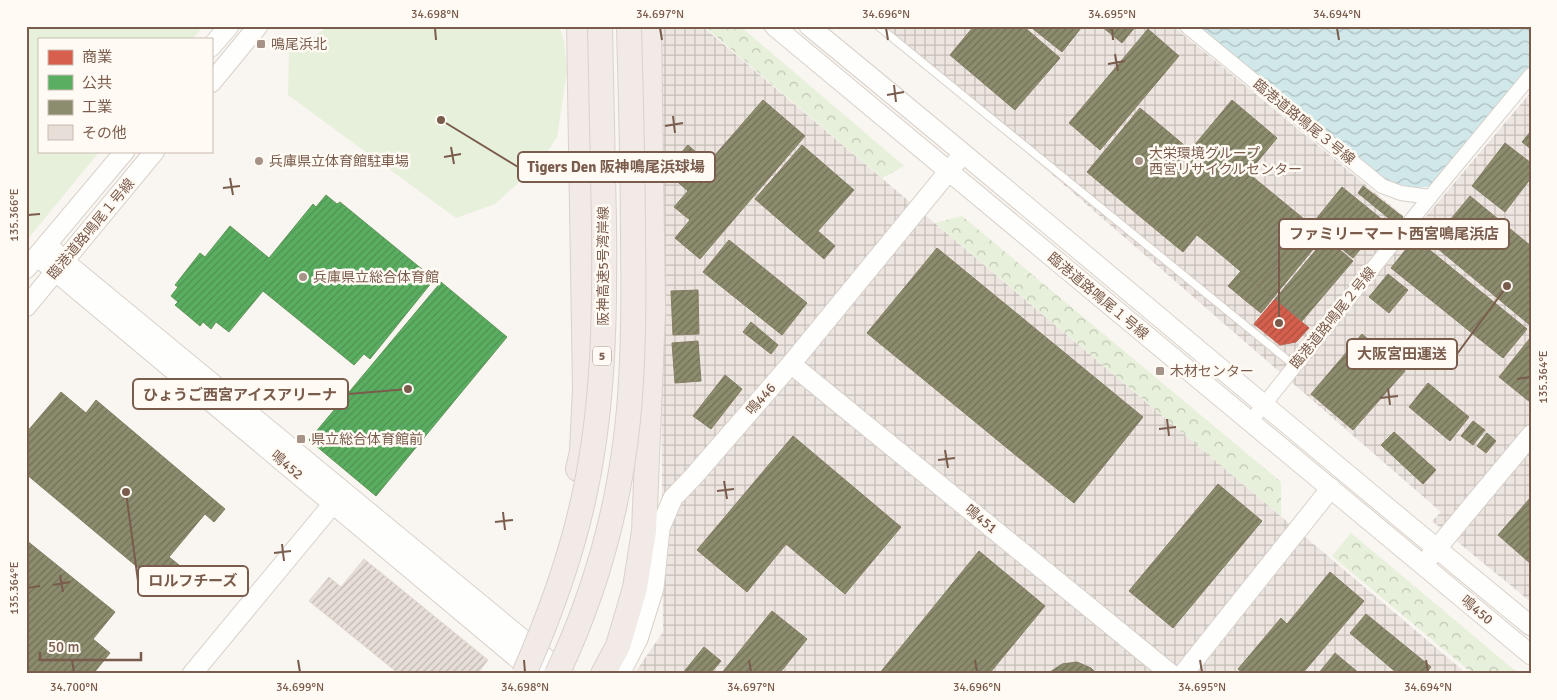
<svg xmlns="http://www.w3.org/2000/svg" width="1557" height="700" viewBox="0 0 1557 700" font-family="Signika,'Noto Sans JP',sans-serif">
<defs>
<pattern id="industrial-grid" width="8" height="8" patternUnits="userSpaceOnUse" patternTransform="scale(1.25)"><rect width="8" height="8" fill="#ede5e0"/><path d="M0 4h8M4 0v8" fill="none" stroke="#c5bdb8"/></pattern>
<pattern id="forest-crowns" width="20" height="18" patternUnits="userSpaceOnUse" patternTransform="scale(1.25)"><rect width="20" height="18" fill="#e7f0db"/><path d="M2 6a3 3 0 1 1 6 0M12 15a3 3 0 1 1 6 0" fill="none" stroke="#c0c6b4"/></pattern>
<pattern id="water-waves" width="16" height="10" patternUnits="userSpaceOnUse" patternTransform="scale(1.25)"><rect width="16" height="10" fill="#d0e8ea"/><path d="M0 5q4-4 8 0t8 0" fill="none" stroke="#aebfc0"/></pattern>
<pattern id="shops-hatch" width="6" height="6" patternUnits="userSpaceOnUse" patternTransform="scale(1.25)"><rect width="6" height="6" fill="#d6604d"/><path d="M-1 1l2-2M0 6l6-6M5 7l2-2" fill="none" stroke="#aa4f40"/></pattern>
<pattern id="public-hatch" width="6" height="6" patternUnits="userSpaceOnUse" patternTransform="scale(1.25)"><rect width="6" height="6" fill="#5aae61"/><path d="M-1 1l2-2M0 6l6-6M5 7l2-2" fill="none" stroke="#4f9152"/></pattern>
<pattern id="industry-hatch" width="6" height="6" patternUnits="userSpaceOnUse" patternTransform="scale(1.25)"><rect width="6" height="6" fill="#8c8c6e"/><path d="M-1 1l2-2M0 6l6-6M5 7l2-2" fill="none" stroke="#727058"/></pattern>
<pattern id="building-hatch" width="6" height="6" patternUnits="userSpaceOnUse" patternTransform="scale(1.25)"><rect width="6" height="6" fill="#e6ded7"/><path d="M-1 1l2-2M0 6l6-6M5 7l2-2" fill="none" stroke="#bfb7b1"/></pattern>
</defs>
<rect width="100%" height="100%" fill="#f9f5f0"/>
<!-- industrial -->
<g fill="url(#industrial-grid)">
<path d="M659 26H702L1467 674H634L663 632Z"/>
<path d="M881 26H1173L1417 227 1531 92V602L1432 521 1441 512Z"/>
</g>
<!-- forest -->
<g fill="url(#forest-crowns)">
<path d="M704 26H740L904 166 882 178Z"/>
<path d="M962 216 1281 482V516L935 223Z"/>
<path d="M1351 533 1519 674H1473L1332 556Z"/>
</g>
<!-- garden -->
<g fill="#e7f0db">
<path d="M26 26H203L193 39H39V151H100L26 241Z"/>
<path d="M330 26H559L564 41 567 71 557 137 540 163 495 204 456 218 288 95 289 52Z"/>
</g>
<!-- water -->
<path fill="url(#water-waves)" d="M1194 26H1531V69L1433 186 1389 191Z"/>
<!-- shops -->
<path fill="url(#shops-hatch)" stroke="#ba5f4d" d="M1275 299 1309 328 1296 342 1280 345 1254 324Z"/>
<!-- public -->
<g fill="url(#public-hatch)" stroke="#64955b">
<path d="M326 195 337 204 340 202 423 270 420 273 432 282 370 359 364 354 354 365 263 291 229 332 216 322 211 329 203 322 200 326 175 305 178 302 171 296 178 287 175 285 200 253 205 257 230 226 269 258 313 204 316 207Z"/>
<path d="M441 282 507 337 376 496 309 440Z"/>
</g>
<!-- industry -->
<g fill="url(#industry-hatch)" stroke="#877e64">
<path d="M974 26H1023L1060 58 1015 110 950 55Z"/>
<path d="M1034 26H1080L1081 28 1062 52 1032 28Z"/>
<path d="M1101 26H1136L1122 43Z"/>
<path d="M1148 29 1179 56 1100 150 1069 123Z"/>
<path d="M763 100 805 136 700 259 675 238 690 220 674 207 688 191 665 171 688 145 708 163Z"/>
<path d="M1232 100 1277 138 1183 252 1137 214Z"/>
<path d="M1140 108 1190 150 1137 214 1087 172Z"/>
<path d="M1531 131V149L1522 142Z"/>
<path d="M1505 143 1531 163V178L1505 212 1472 186Z"/>
<path d="M802 145 854 190 818 231 835 246 824 259 755 199Z"/>
<path d="M1248 173 1270 191 1219 253 1197 235Z"/>
<path d="M1363 186 1403 217 1397 225 1358 193Z"/>
<path d="M1342 187 1384 221 1353 258 1312 224Z"/>
<path d="M1270 191 1310 224 1258 286 1219 253Z"/>
<path d="M1470 196 1531 246V326L1431 243Z"/>
<path d="M1310 224 1324 236 1273 298 1258 286Z"/>
<path d="M1326 238 1353 261 1302 321 1275 299Z"/>
<path d="M1415 238 1527 329 1503 358 1391 268Z"/>
<path d="M729 240 807 303 782 335 703 272Z"/>
<path d="M937 248 1143 417 1074 503 867 333Z"/>
<path d="M1241 271 1258 286 1246 301 1228 286Z"/>
<path d="M1388 274 1408 290 1389 313 1369 297Z"/>
<path d="M1258 286 1273 298 1261 313 1246 301Z"/>
<path d="M698 290 699 334 673 335 671 291Z"/>
<path d="M751 322 778 345 771 354 743 332Z"/>
<path d="M1362 334 1405 371 1353 430 1311 394Z"/>
<path d="M1531 337V400L1530 402 1499 377Z"/>
<path d="M698 341 701 381 675 383 672 343Z"/>
<path d="M725 375 742 389 711 429 693 416Z"/>
<path d="M1428 383 1469 417 1450 441 1409 407Z"/>
<path d="M61 392 86 413 96 400 225 509 214 522 205 514 169 557 184 569 166 591 26 474V433Z"/>
<path d="M1473 421 1485 430 1473 445 1461 436Z"/>
<path d="M1394 432 1436 470 1423 484 1381 445Z"/>
<path d="M1487 433 1496 441 1486 453 1477 446Z"/>
<path d="M793 436 901 527 845 594 786 544 747 592 697 550Z"/>
<path d="M1218 484 1262 521 1173 628 1129 591Z"/>
<path d="M1531 497V564L1498 535Z"/>
<path d="M26 540 115 612 93 639 110 653 93 674H26Z"/>
<path d="M979 551 1045 606 989 674H879Z"/>
<path d="M1330 572 1364 601 1302 674H1244L1238 669 1281 618 1287 624Z"/>
<path d="M772 611 807 639 779 674H721Z"/>
<path d="M1366 614 1431 667 1425 674H1398L1350 633Z"/>
<path d="M704 647 721 661 710 674H682Z"/>
<path d="M1335 653 1360 674H1318Z"/>
<path d="M1077 662 1091 668 1097 674H1047L1062 664Z"/>
</g>
<!-- building -->
<path fill="url(#building-hatch)" stroke="#e2d8d2" d="M364 559 488 660 477 674H399L309 601 329 577 341 587Z"/>
<g fill="none" stroke-linecap="round" stroke-linejoin="round">
<defs>
<path id="lane" d="M878 26 1295 366"/>
<g id="street">
<path d="M1187 26 1382 186 1401 193 1430 197"/>
<path d="M1250 422 1430 197 1531 75"/>
</g>
<g id="secondary">
<path d="M774 26 1531 655"/>
<path d="M809 26C1051 224 1289 428 1531 626"/>
<path d="M211 47 229 26"/>
<path d="M211 83 258 26"/>
<path d="M47 244 64 261 565 674"/>
<path d="M37 256 536 674"/>
<path d="M26 269 125 151"/>
<path d="M26 307 155 151"/>
<path d="M791 364 1171 674"/>
<path d="M1428 559 1531 435"/>
<path d="M192 674 341 494"/>
<path d="M620 674 638 639 654 588 660 528 673 498 694 476 791 364 957 161"/>
<path d="M1183 674 1331 488"/>
</g>
<g id="highway">
<path d="M578 469 582 451 585 389 579 26"/>
<path d="M603 674 618 646 635 588 644 531 653 311 649 26"/>
</g>
</defs>
<!-- lane casing -->
<use href="#lane" stroke="#d7d1cb" stroke-width="9"/>
<!-- street casing -->
<use href="#street" stroke="#d7d1cb" stroke-width="16"/>
<!-- secondary casing -->
<use href="#secondary" stroke="#d9d2cb" stroke-width="21"/>
<!-- highway casing -->
<use href="#highway" stroke="#dad1cc" stroke-width="26"/>
<!-- lane -->
<use href="#lane" stroke="#fefefd" stroke-width="7"/>
<!-- street -->
<use href="#street" stroke="#fefefd" stroke-width="14"/>
<!-- secondary -->
<use href="#secondary" stroke="#fefefd" stroke-width="19"/>
<!-- highway -->
<use href="#highway" stroke="#f2eae7" stroke-width="24"/>
<defs>
<g id="highway-bridge">
<path d="M524 674C551 613 573 552 586 487 604 400 605 311 604 223 603 158 601 92 600 26"/>
<path d="M557 674C595 594 619 508 628 420 634 361 634 301 633 242 633 170 631 98 629 26"/>
</g>
</defs>
<!-- highway-bridge casing -->
<use href="#highway-bridge" stroke="#dad1cc" stroke-width="26" stroke-linecap="butt"/>
<!-- highway-bridge -->
<use href="#highway-bridge" stroke="#f2eae7" stroke-width="24"/>
</g>
<!-- ticks -->
<path fill="none" stroke="#7a5c4d" stroke-width="2" d="M435 28 436 40M660 28 662 40M886 28 888 40M1112 28 1113 40M1337 28 1339 40M1115 54 1118 71M1108 64 1125 61M894 85 896 102M887 95 904 92M673 116 675 133M665 126 683 123M451 147 454 164M444 157 461 154M230 178 233 195M223 188 240 186M28 215 40 214M1517 379 1530 377M1388 388 1390 405M1380 398 1398 396M1167 419 1169 436M1159 429 1176 427M945 450 948 468M938 460 955 458M724 481 727 499M717 491 734 489M503 512 505 530M495 522 513 520M282 544 284 561M274 553 291 551M60 575 63 592M53 585 70 582M28 588 40 586M72 660 74 672M298 660 300 672M524 660 525 672M749 660 751 672M975 660 977 672M1200 660 1202 672M1426 660 1428 672"/>
<!-- markers -->
<g fill="#a69286" stroke="#fffaf3" stroke-width="2">
<rect x="256" y="39" width="10" height="10" rx="2.5"/>
<circle cx="259" cy="161" r="5"/>
<circle cx="1139" cy="161" r="5"/>
<circle cx="303" cy="277" r="5"/>
<rect x="1155" y="366" width="10" height="10" rx="2.5"/>
<rect x="296" y="434" width="10" height="10" rx="2.5"/>
</g>
<g text-anchor="middle" dominant-baseline="central" stroke-width="5" stroke-linejoin="round" paint-order="stroke">
<!-- shield labels -->
<rect fill="#fffaf3" stroke="#a28b7f" stroke-width="1" x="593" y="346.5" width="18" height="19" rx="4"/>
<g font-size="12" font-weight="bold" fill="#7a5c4d">
<text x="602" y="356">5</text>
</g>
<!-- poi labels -->
<g font-size="14" fill="#7a5c4d" stroke="#fffaf3" text-anchor="start">
<text x="271" y="44">鳴尾浜北</text>
<text x="1149" y="153">大栄環境グループ<tspan x="1149" dy="16">西宮リサイクルセンター</tspan></text>
<text x="269" y="161">兵庫県立体育館駐車場</text>
<text x="313" y="277">兵庫県立総合体育館</text>
<text x="1170" y="371">木材センター</text>
<text x="311" y="439">県立総合体育館前</text>
</g>
<!-- street labels -->
<g font-size="14" fill="#7a5c4d" stroke="#fffaf3">
<text transform="translate(1304 122) rotate(39)">臨港道路鳴尾３号線</text>
<text transform="translate(91 229) rotate(-50)">臨港道路鳴尾１号線</text>
<text transform="translate(603 266) rotate(-90)">阪神高速5号湾岸線</text>
<text transform="translate(1098 296) rotate(40)">臨港道路鳴尾１号線</text>
<text transform="translate(1333 318) rotate(-51)">臨港道路鳴尾２号線</text>
<text transform="translate(761 399) rotate(-49)">鳴446</text>
<text transform="translate(287 465) rotate(40)">鳴452</text>
<text transform="translate(981 519) rotate(39)">鳴451</text>
<text transform="translate(1477 610) rotate(40)">鳴450</text>
</g>
</g>
<!-- callouts -->
<path fill="none" stroke="#7a5c4d" stroke-width="2" d="M441 120L518 167M1279 323L1279 234M1507 286L1457 354M408 389L348 394M126 492L138 581"/>
<g fill="#7a5c4d" stroke="#fffaf3" stroke-width="2">
<circle cx="441" cy="120" r="5"/>
<circle cx="1279" cy="323" r="5"/>
<circle cx="1507" cy="286" r="5"/>
<circle cx="408" cy="389" r="5"/>
<circle cx="126" cy="492" r="5"/>
</g>
<g fill="#fffaf3" stroke="#7a5c4d" stroke-width="2">
<rect x="518" y="152" width="197" height="30" rx="5"/>
<rect x="1279" y="219" width="230" height="30" rx="5"/>
<rect x="1347" y="339" width="110" height="30" rx="5"/>
<rect x="133" y="379" width="215" height="30" rx="5"/>
<rect x="138" y="566" width="110" height="30" rx="5"/>
</g>
<g font-size="15" text-anchor="middle" font-weight="bold" fill="#7a5c4d">
<text x="616" y="172">Tigers Den 阪神鳴尾浜球場</text>
<text x="1394" y="239">ファミリーマート西宮鳴尾浜店</text>
<text x="1402" y="359">大阪宮田運送</text>
<text x="240" y="400">ひょうご西宮アイスアリーナ</text>
<text x="193" y="586">ロルフチーズ</text>
</g>
<!-- border -->
<rect width="1557" height="700" fill="none" stroke="#fffaf3" stroke-width="55"/>
<!-- legend -->
<rect x="38" y="38" width="175" height="115" fill="#fffaf3" stroke="#cabbb1"/>
<rect x="48" y="50" width="25" height="15" fill="#d6604d" stroke="#cabbb1"/>
<text x="82" y="62" font-size="15" fill="#7a5c4d">商業</text>
<rect x="48" y="75" width="25" height="15" fill="#5aae61" stroke="#cabbb1"/>
<text x="82" y="88" font-size="15" fill="#7a5c4d">公共</text>
<rect x="48" y="100" width="25" height="15" fill="#8c8c6e" stroke="#cabbb1"/>
<text x="82" y="112" font-size="15" fill="#7a5c4d">工業</text>
<rect x="48" y="125" width="25" height="15" fill="#e6ded7" stroke="#cabbb1"/>
<text x="82" y="138" font-size="15" fill="#7a5c4d">その他</text>
<!-- scale -->
<path d="M40 652v8h101v-8" fill="none" stroke="#7a5c4d" stroke-width="2.5"/>
<text x="48" y="652" font-size="15" fill="#7a5c4d" stroke="#fffaf3" stroke-width="4" paint-order="stroke">50 m</text>
<rect x="28" y="28" width="1502" height="644" fill="none" stroke="#7a5c4d" stroke-width="2"/>
<g font-size="12" text-anchor="middle" fill="#7a5c4d">
<text x="435" y="18">34.698°N</text>
<text x="660" y="18">34.697°N</text>
<text x="886" y="18">34.696°N</text>
<text x="1112" y="18">34.695°N</text>
<text x="1337" y="18">34.694°N</text>
<text transform="translate(14 215) rotate(-90)" y="4">135.366°E</text>
<text transform="translate(1543 377) rotate(-90)" y="4">135.364°E</text>
<text transform="translate(14 588) rotate(-90)" y="4">135.364°E</text>
<text x="74" y="691">34.700°N</text>
<text x="300" y="691">34.699°N</text>
<text x="525" y="691">34.698°N</text>
<text x="751" y="691">34.697°N</text>
<text x="977" y="691">34.696°N</text>
<text x="1202" y="691">34.695°N</text>
<text x="1428" y="691">34.694°N</text>
</g>
</svg>
